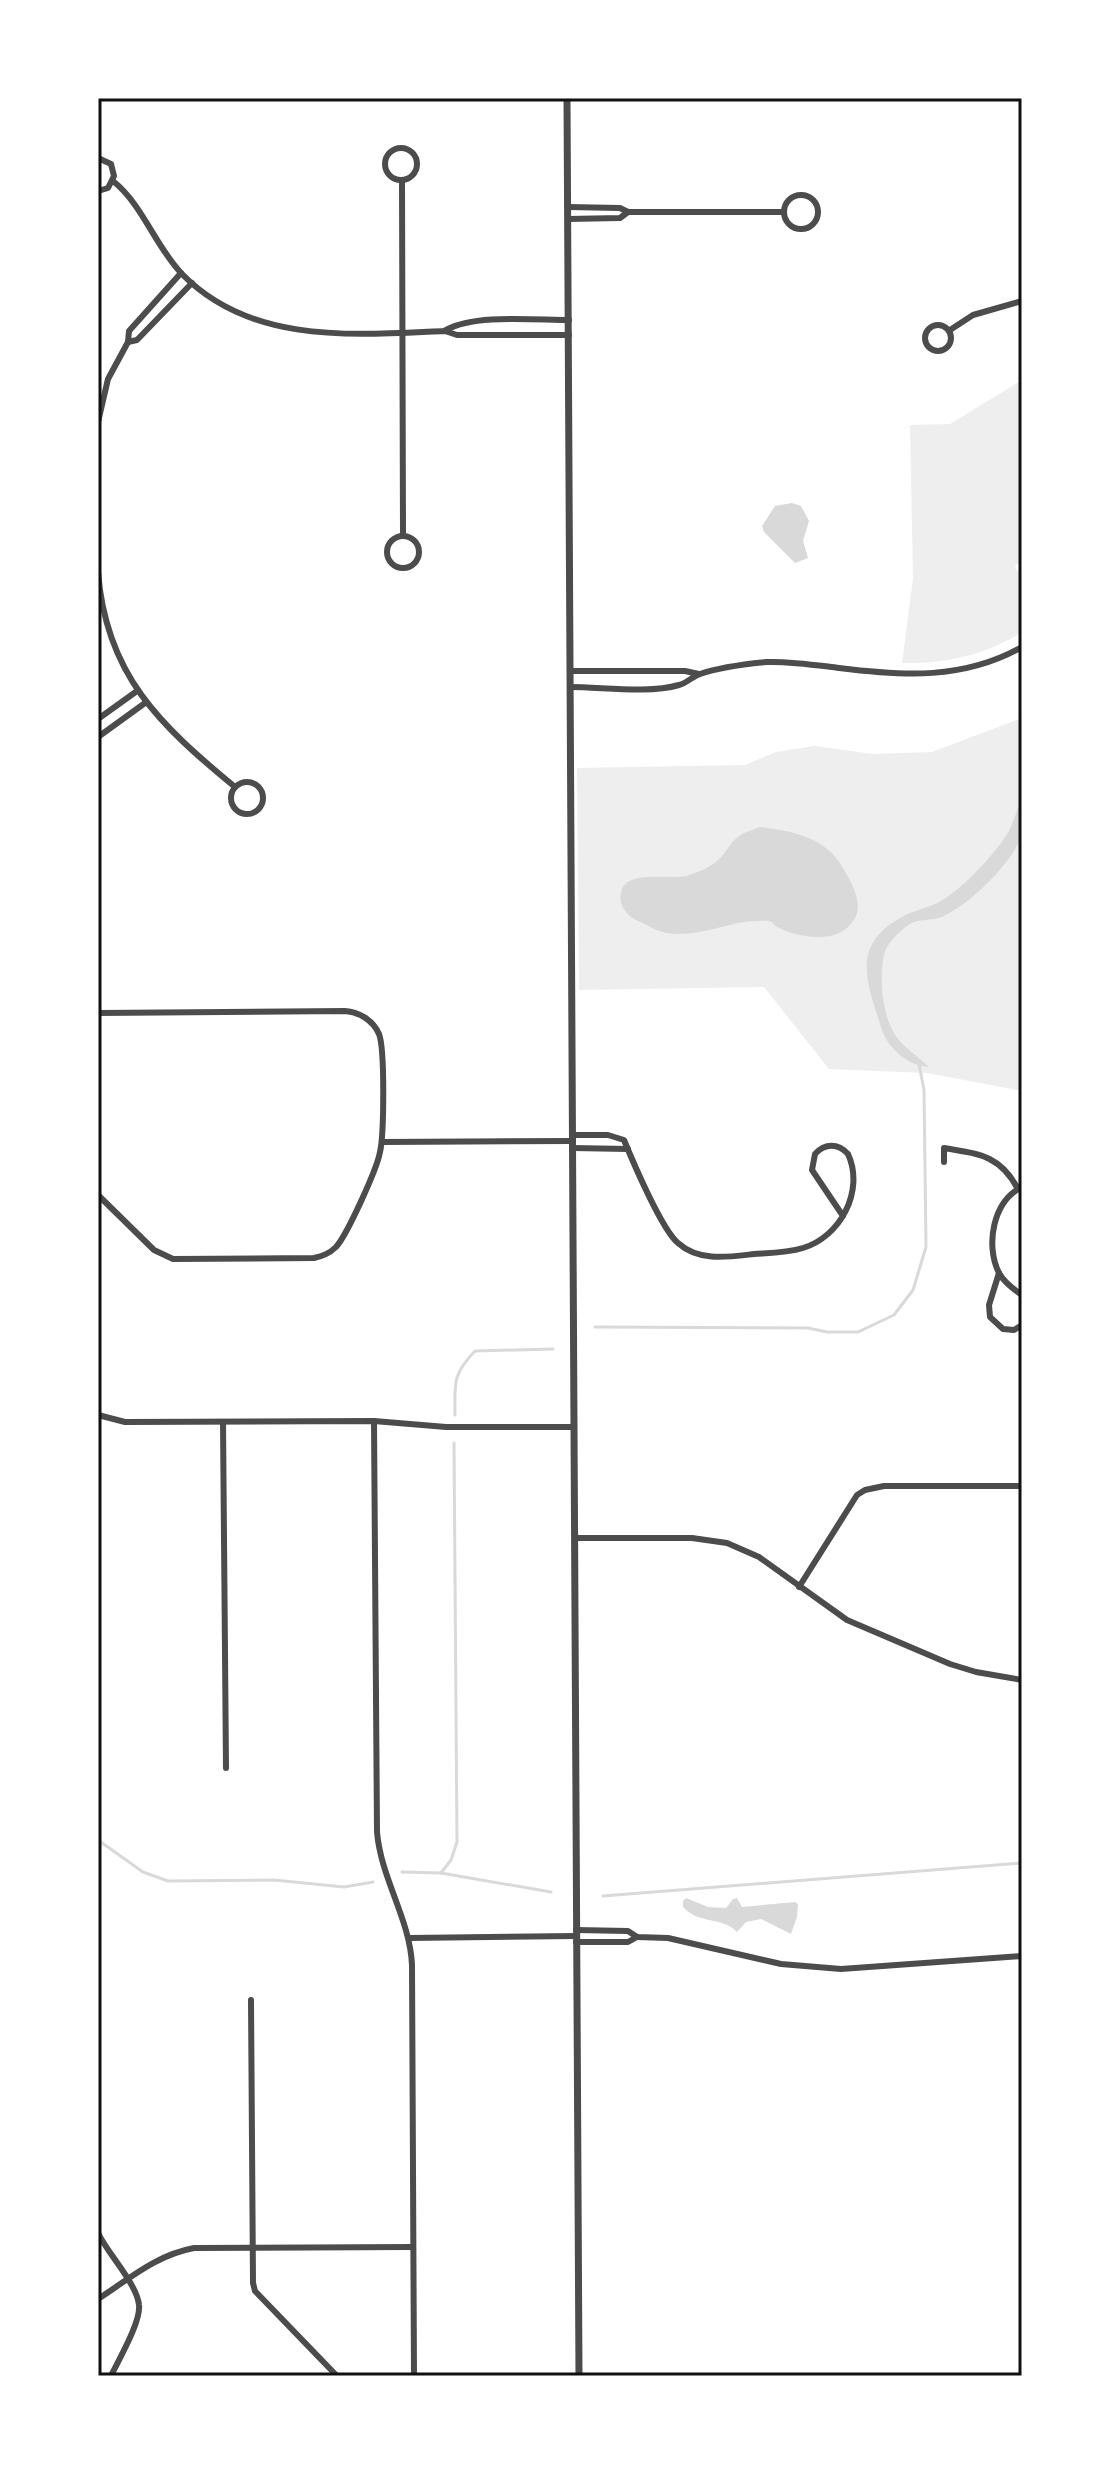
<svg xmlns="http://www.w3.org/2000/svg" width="1120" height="2474" viewBox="0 0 1120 2474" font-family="'Exo 2',sans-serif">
<rect width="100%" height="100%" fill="#fff"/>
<!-- green -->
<g fill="#eee">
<path d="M1022 380V561L1015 566 1022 580V632C986 655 945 664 902 663L913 579 910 425 950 424Z"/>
<path d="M1022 718V1091L927 1073 829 1069 764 987 579 990 577 768 745 765 776 752 815 746 873 754 932 752Z"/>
</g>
<!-- water -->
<g fill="#d9d9d9">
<path d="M792 503 801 506 809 521 803 541 808 558 795 563 764 532 762 526 775 506Z"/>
<path d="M1022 797C1022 808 1025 823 1022 834 1014 862 968 906 942 917 933 920 921 919 912 923 902 928 886 944 884 955 879 977 882 1013 894 1033 901 1046 918 1056 929 1067 908 1066 887 1048 881 1027 867 982 850 945 902 917 914 910 929 908 941 901 962 889 992 857 1006 836 1013 825 1017 809 1022 797Z"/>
<path d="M760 827C792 831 826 837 843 868 854 887 868 910 847 928 829 943 796 937 777 927 773 924 773 921 767 921 733 918 700 939 666 933 656 931 648 925 638 921 627 916 618 905 621 893 625 869 667 880 686 876 699 872 713 867 722 856 728 849 731 842 738 837 744 832 752 830 760 827Z"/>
<path d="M686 1898 708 1907 726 1908 733 1899 737 1898 742 1907 795 1902 798 1904 797 1917 791 1934 761 1919 746 1922 737 1932C722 1916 699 1925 683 1907V1901Z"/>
</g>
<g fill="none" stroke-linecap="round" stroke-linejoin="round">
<!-- stream -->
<g stroke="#d9d9d9" stroke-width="3">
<path d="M595 1327 808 1328 827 1332H858L894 1315 913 1290 926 1247 924 1090 919 1064"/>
<path d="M455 1415C455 1383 452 1375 475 1351L553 1349"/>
<path d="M98 1840 143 1872 168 1881 274 1880 344 1887 373 1882"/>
<path d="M402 1872 441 1873 451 1860 457 1842 454 1443"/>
<path d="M441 1873 551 1892"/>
<path d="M603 1896 1022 1863"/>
</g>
<!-- minor -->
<g stroke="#4c4c4c" stroke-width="6">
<circle cx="401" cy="164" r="16"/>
<path d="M98 158 111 164 114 176 108 188 98 191"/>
<path d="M113 181C143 205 155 246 182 274 251 345 355 335 445 331L457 335H569"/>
<path d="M402 181 403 535"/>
<circle cx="801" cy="212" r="17"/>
<path d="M568 207 620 208 628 212H784"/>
<path d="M568 219 620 218 628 212"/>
<circle cx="938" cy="338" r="13"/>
<path d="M446 330C475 314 534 320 569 320"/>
<path d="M950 330 973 315 1022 301"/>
<path d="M128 342 137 340 192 283"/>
<path d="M98 422 108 379 128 342 129 331 181 273"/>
<circle cx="403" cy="552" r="16"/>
<path d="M98 572C106 675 160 725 235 787"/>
<path d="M570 671H685L699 674"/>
<path d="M570 687C603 687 648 694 679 685 687 683 693 676 700 674 720 667 745 664 766 662 790 661 815 665 839 668 903 676 964 680 1022 647"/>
<path d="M98 719 137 691"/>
<path d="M98 737 145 703"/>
<circle cx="247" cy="798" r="16"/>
<path d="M98 1013 345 1011C359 1012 373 1020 379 1034 385 1049 384 1135 380 1152 377 1169 347 1235 336 1247 329 1254 322 1256 314 1258L173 1259 154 1250 98 1195"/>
<path d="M573 1135H608L624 1140C633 1162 662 1230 678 1243 699 1262 728 1257 754 1254 770 1253 787 1253 803 1248 840 1237 865 1191 848 1154 838 1143 825 1143 815 1154L812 1170 843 1216"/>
<path d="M382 1142 573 1141"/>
<path d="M573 1148 628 1149"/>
<path d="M944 1162V1148C979 1154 1000 1155 1018 1189"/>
<path d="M1022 1187C993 1201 985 1245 999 1273 1004 1282 1013 1289 1022 1295"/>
<path d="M999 1273 989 1305 990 1317 1003 1329 1014 1330 1022 1325"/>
<path d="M98 1415 125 1422 374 1421 446 1427H574"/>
<path d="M374 1421 377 1832C381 1879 410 1919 412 1965L414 2376"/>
<path d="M223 1422 226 1768"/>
<path d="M575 1538H692L727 1543 759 1557 847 1620 950 1664 976 1672 1022 1680"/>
<path d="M799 1587 857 1495 865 1490 884 1486H1022"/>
<path d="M576 1930 628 1931 637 1937 668 1938 781 1964 841 1969 1022 1956"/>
<path d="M409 1938 576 1936"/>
<path d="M576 1942H628L637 1937"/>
<path d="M251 2000 253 2283 255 2291 337 2376"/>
<path d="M98 2233C108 2254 137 2284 139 2305 141 2322 119 2359 111 2376"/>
<path d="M98 2299C129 2279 156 2255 194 2248L413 2247"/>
</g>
<!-- tertiary -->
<path stroke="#4c4c4c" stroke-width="7" d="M567 98 579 2376"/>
</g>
<!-- border -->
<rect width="1120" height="2474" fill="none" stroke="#ffffff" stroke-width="200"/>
<rect x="100" y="100" width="920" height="2274" fill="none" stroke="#111" stroke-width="3"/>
</svg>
